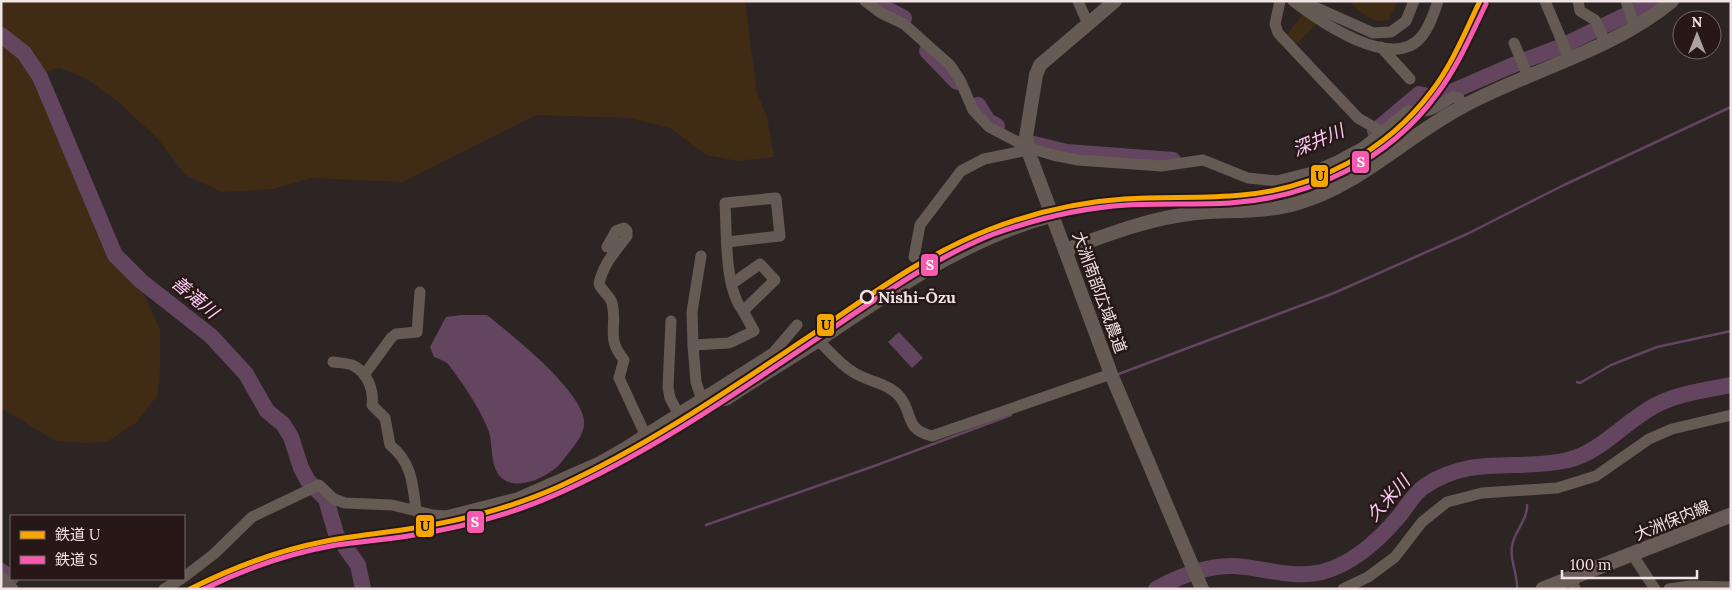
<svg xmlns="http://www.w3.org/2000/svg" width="1732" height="590" viewBox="0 0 1732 590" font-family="Lora,'Noto Sans JP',serif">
<rect width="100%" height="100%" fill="#2d2424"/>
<!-- green -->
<g fill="#402c15">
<path d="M1 1H745L757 93 767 117 774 157 738 161 706 155 670 128 630 118 536 115 403 182 312 178 273 189 222 192 185 175 158 139 117 101 85 78 59 68 44 72 42 89 63 144 137 279 160 329V369L157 396 137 422 108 441 89 443 56 441 1 408Z"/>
<path d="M1349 1H1398L1388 20C1373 25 1359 11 1349 1Z"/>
<path d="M1303 14 1316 25 1294 46 1285 37Z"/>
</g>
<!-- water -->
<g fill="#64455f">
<path d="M461 315H487C509 333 589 395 584 426 582 439 568 453 560 464 550 475 527 486 512 483 488 477 494 450 489 432 483 413 460 379 448 364 445 361 439 359 434 357L430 347 446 317Z"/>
<path d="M899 332 923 358 912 368 888 342Z"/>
</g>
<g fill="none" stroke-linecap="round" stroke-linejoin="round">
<!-- stream -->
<g stroke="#64455f" stroke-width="2.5">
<path d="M1116 375 1334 293 1467 234 1564 185 1731 107"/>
<path d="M1577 382 1580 383 1611 365 1657 347 1731 331"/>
<path d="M1522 468V464"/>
<path d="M706 525 877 465 1011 415"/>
<path d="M1517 589C1518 573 1508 558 1513 542 1516 530 1528 518 1527 505"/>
</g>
<!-- river -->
<g stroke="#64455f" stroke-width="16">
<path d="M872 1 904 18"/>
<path d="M1 35 24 53 40 77 115 255 141 281 211 336 246 374 267 411 283 424 291 437 301 468 308 481 326 499 336 534 358 565 363 589"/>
<path d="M927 51 957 82"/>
<path d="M978 105 988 121 997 126"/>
<path d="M1375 131 1419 94 1437 98 1520 62 1560 47 1655 1"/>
<path d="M1034 144 1067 152 1173 160"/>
<path d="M1 571 11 578"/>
<path d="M1156 589C1181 575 1207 565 1235 566 1265 568 1292 579 1322 572 1353 564 1380 539 1400 515 1407 506 1415 492 1425 486 1473 454 1517 472 1568 460 1602 452 1627 419 1658 404 1680 393 1707 390 1731 385"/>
</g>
<!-- minor -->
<g stroke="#665a54" stroke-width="11">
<path d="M865 1 881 13 904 24 950 65 960 80 973 110 989 127 1027 147 1053 155 1078 160 1161 166 1203 160 1248 178 1277 181 1312 172 1337 161 1363 147 1382 132"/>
<path d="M1078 1 1088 24"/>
<path d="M1280 1 1275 24 1278 33 1358 118 1382 132 1408 111C1430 114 1435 107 1453 97L1459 98 1462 106"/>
<path d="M1293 1C1319 21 1393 73 1422 36 1430 26 1434 13 1438 1"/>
<path d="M1545 1 1569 58"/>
<path d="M1578 1 1580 11 1595 20 1605 42"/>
<path d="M1626 1 1635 28"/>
<path d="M1301 3 1308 4 1373 33 1391 32 1406 21 1414 1"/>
<path d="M1514 43 1528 76"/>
<path d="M1381 47 1410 79"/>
<path d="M727 242 780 236 776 198 725 203C727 233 724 287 743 311"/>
<path d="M607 247 616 231 624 228 627 231V236C615 252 603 264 599 284 602 291 610 296 612 303 618 326 605 337 624 360L619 378 645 434"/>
<path d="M701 256 692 312 693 345 729 343 754 331 743 311 775 280 760 264 733 283"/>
<path d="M914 257 920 225 961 171 984 159 1028 150"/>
<path d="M671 321 668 387 670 398 678 413"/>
<path d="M819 341C830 352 840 364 853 372 868 382 889 383 900 397 914 415 904 429 932 436L1111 374"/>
<path d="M693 345 696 382 701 397"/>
<path d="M333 362C340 363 349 363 354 366 368 373 374 391 372 405L385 418 390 445C412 462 413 485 416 511"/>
<path d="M364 375 391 338 396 334 417 332 420 292"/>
<path d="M708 394 720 401 727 400C758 379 789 361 820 341 895 291 965 240 1053 217"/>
<path d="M1632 554 1655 589"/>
<path d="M1 577 13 589"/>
<path d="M184 577 214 554 252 517 319 485 334 499 345 503 392 505 433 515 446 516 517 498 599 462 627 446 773 353 797 325"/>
<path d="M1572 578 1575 589"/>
<path d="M164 589 181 579"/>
<path d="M1343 589 1368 577 1395 557 1422 522 1447 502 1482 493 1557 488 1596 476 1649 439 1672 429 1731 415"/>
<path d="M1669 589 1690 586 1731 587"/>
</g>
<!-- tertiary -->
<g stroke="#665a54" stroke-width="14">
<path d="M1115 1 1040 65 1036 75 1026 137 1030 156 1111 374 1202 589"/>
<path d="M1065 250C1109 234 1150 218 1196 213 1230 210 1265 213 1298 203 1360 185 1404 138 1460 108 1529 70 1610 52 1672 1"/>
</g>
<!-- secondary -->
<path stroke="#695b56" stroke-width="15" d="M1543 589 1731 515"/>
<defs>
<path id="rail-1" d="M190 589C232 568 276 551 322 542 349 536 376 534 402 530 456 522 509 509 558 487 650 445 733 387 817 331 872 294 926 254 988 230 1032 213 1078 202 1124 199 1164 196 1203 199 1242 195 1315 189 1387 151 1431 92 1452 65 1465 32 1480 1"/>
<path id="rail-2" d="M204 589C246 568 291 553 336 545 358 542 380 540 402 537 455 529 508 516 557 494 651 452 736 393 821 336 876 299 930 260 991 235 1035 219 1080 208 1127 205 1161 203 1195 205 1230 203 1310 198 1389 160 1437 94 1458 66 1471 35 1486 4"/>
</defs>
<!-- rail-1 casing -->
<use href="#rail-1" stroke="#271717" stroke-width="9"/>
<!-- rail-2 casing -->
<use href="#rail-2" stroke="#271717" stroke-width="9"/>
<!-- rail-1 -->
<use href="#rail-1" stroke="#f7a600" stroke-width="5"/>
<!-- rail-2 -->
<use href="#rail-2" stroke="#f75aaf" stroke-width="5"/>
</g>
<!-- markers -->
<circle fill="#271717" stroke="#f0e4e4" stroke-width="2.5" cx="867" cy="297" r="6"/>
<g text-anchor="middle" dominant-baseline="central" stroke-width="5" stroke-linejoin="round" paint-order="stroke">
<!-- street labels -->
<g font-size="16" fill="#f0e4e4" stroke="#271717">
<text transform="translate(1100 292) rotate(70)">大洲南部広域農道</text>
<text transform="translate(1672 520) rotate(-22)">大洲保内線</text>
</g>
<!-- stop labels -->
<g font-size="16" font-weight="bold" fill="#f0e4e4" stroke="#271717" text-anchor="start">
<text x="878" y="297">Nishi-Ōzu</text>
</g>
<!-- water labels -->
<g font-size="18" font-style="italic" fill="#fdcef5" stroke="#271717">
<text transform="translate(1318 140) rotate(-23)">深井川</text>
<text transform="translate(195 297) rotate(40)">善滝川</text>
<text transform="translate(1388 498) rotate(-48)">久米川</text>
</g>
</g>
<g stroke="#271717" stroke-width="2">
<rect x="1351" y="150" width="19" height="24" rx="5" fill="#f75aaf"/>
<rect x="1310" y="164" width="19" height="24" rx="5" fill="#f7a600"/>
<rect x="920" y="253" width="19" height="24" rx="5" fill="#f75aaf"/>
<rect x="816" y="313" width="19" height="24" rx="5" fill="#f7a600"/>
<rect x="466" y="510" width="19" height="24" rx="5" fill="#f75aaf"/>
<rect x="415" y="514" width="20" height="24" rx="5" fill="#f7a600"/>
</g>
<g font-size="14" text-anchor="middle" font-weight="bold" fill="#fff">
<text x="1361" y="167">S</text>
<text x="930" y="270">S</text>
<text x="475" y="527">S</text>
</g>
<g font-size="14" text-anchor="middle" font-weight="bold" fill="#111">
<text x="1320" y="181">U</text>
<text x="826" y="330">U</text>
<text x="425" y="531">U</text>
</g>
<!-- border -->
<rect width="1732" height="590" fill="none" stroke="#f0e4e4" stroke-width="5"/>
<!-- legend -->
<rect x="10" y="515" width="175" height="65" fill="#271717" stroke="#776969"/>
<rect x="20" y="531" width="25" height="8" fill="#f7a600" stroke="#776969"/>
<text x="55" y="540" font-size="15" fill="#f0e4e4">鉄道 U</text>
<rect x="20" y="556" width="25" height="8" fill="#f75aaf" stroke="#776969"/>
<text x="55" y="565" font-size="15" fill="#f0e4e4">鉄道 S</text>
<!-- north arrow -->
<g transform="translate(1697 35)"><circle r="24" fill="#271717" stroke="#776969"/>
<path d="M0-4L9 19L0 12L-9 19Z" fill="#aca1a1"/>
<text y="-8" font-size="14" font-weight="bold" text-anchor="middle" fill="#f0e4e4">N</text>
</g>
<!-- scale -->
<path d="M1562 570v8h135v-8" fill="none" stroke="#f0e4e4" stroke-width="2.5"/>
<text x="1570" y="570" font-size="15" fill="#f0e4e4" stroke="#271717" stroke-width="4" paint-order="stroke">100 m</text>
</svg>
